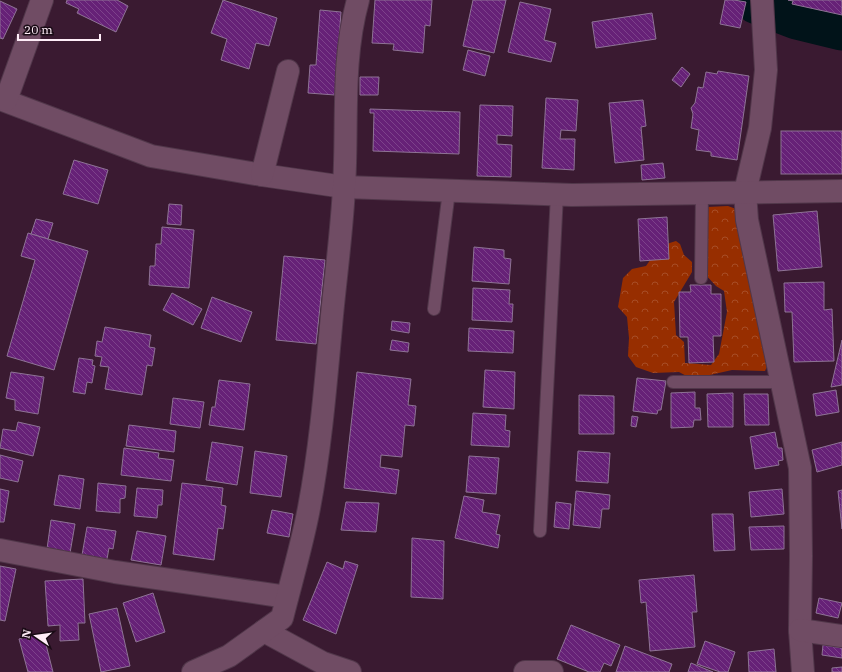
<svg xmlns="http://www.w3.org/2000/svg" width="842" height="672" viewBox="0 0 842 672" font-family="'IBM Plex Serif',serif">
<defs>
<pattern id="forest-crowns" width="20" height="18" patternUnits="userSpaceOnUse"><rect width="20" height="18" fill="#972e00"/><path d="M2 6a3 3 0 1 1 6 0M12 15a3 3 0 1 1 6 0" fill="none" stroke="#a74d26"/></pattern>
<pattern id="building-back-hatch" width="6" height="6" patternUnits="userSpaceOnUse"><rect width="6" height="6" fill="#662177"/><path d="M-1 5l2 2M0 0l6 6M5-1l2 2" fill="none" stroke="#7d428b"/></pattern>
</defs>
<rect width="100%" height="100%" fill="#3a1a31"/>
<!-- forest -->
<path fill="url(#forest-crowns)" d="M728 206 736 209 769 362 765 371 732 370 692 379 679 372 653 373 636 367 628 356 629 338 627 317 618 307 623 278 632 269 646 266 660 246 676 241 680 244 684 255 692 262V272L674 302 676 335 684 342 685 363 711 365 719 354 727 312 724 291 716 286 704 273 707 207Z"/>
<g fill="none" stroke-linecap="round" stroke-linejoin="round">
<!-- river -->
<path stroke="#011319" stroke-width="49" d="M758 0 797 15 842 26"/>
</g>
<!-- building -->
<g fill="url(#building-back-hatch)" stroke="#8e7395">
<path d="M67 0H117L128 6 116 32 77 13 79 9 66 3Z"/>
<path d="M223 0 277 18 269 46 256 43 249 69 221 60 227 39 211 33Z"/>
<path d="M375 0H432L430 26 425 25 423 53 393 50 394 44 372 43Z"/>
<path d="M473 0H506L494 53 463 46Z"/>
<path d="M725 0H734L746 2 740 28 720 24Z"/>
<path d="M788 0H842V15L792 4 793 1Z"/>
<path d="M0 1 17 9 3 39 0 38Z"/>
<path d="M520 2 551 9 544 40 556 43 551 62 508 52Z"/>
<path d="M320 10 341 12 335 95 308 93 310 65H316Z"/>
<path d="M652 13 656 39 596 48 592 22Z"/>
<path d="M468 50 490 56 485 76 463 70Z"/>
<path d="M682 67 690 74 681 87 672 80Z"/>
<path d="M718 71 749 76 737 160 711 156V152L696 150 699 130 691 128 693 114 691 108 695 103 698 87 703 88 706 72 717 74Z"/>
<path d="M360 77H379L378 95H360Z"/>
<path d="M546 98 578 100 576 131 561 130 560 139H575L574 170 542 168Z"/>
<path d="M643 100 646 126 641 127 644 160 615 163 609 103Z"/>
<path d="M480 105 513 106 512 136 497 135V144L512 145 511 177 477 176Z"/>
<path d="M370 109 460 112 459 154 373 151 374 113H370Z"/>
<rect x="781" y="131" width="61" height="43"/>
<path d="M74 160 108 170 98 204 63 194Z"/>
<path d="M663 163 665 178 642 180 641 165Z"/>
<path d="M169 204 182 205 181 225 167 224Z"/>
<path d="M817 211 822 267 778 271 773 215Z"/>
<path d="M667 217 669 259 640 261 638 219Z"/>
<path d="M36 219 53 223 48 239 31 234Z"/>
<path d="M162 227 194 230 189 288 149 285 150 266H155L156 244H161Z"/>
<path d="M28 233 88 251 54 370 7 356 35 260 21 256Z"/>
<path d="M474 247 504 250V258L511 259 509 284 472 281Z"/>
<path d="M284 256 325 260 316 344 276 340Z"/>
<path d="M824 282V310L832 309 834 361 794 362 792 312H785L784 283Z"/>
<path d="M690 285H711V294H721V336H713L714 362 689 363 688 337H680L679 292H691Z"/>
<path d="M473 288 510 290 509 304H513L512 322 472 320Z"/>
<path d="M172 293 202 309 193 325 163 310Z"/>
<path d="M212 297 252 312 241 342 201 328Z"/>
<path d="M392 321 410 323 409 333 391 330Z"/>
<path d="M105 327 151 335 149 347 155 348 152 366 147 365 142 395 105 389 109 367 100 366 102 357 95 356 97 341 102 342Z"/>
<path d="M469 328 514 331 513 353 468 351Z"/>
<path d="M392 340 409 343 408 352 390 350Z"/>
<path d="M842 340V385L831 387Z"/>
<path d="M79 358 93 360 92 365 95 366 92 383 87 382 85 394 73 392Z"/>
<path d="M485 370 515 372 514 409 483 407Z"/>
<path d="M11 372 44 377 38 414 15 410V400L6 398Z"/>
<path d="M357 372 411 379 408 405 416 406 414 426 405 425 402 457 381 455 380 467 399 470 396 494 344 488Z"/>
<path d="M637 378 666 381 661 410H658L657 414 633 411Z"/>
<path d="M219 380 250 384 244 430 209 425 212 407H215Z"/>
<path d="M836 390 839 412 816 416 813 394Z"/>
<path d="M695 392V408H700L701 420H694L693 427 671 428V393Z"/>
<path d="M733 393V427H708L707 394Z"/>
<path d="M744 394H768L769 425H745Z"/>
<path d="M579 395 614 396V434H579Z"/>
<path d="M173 398 204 402 200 428 170 424Z"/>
<path d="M473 413 506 415 505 430 510 431 509 447 471 445Z"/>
<path d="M632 416 638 417 636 427 631 426Z"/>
<path d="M18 422 40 427 33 456 0 448 3 429 16 431Z"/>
<path d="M129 425 176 431 174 452 126 446Z"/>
<path d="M775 432 778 448H782L783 460 778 461 779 465 755 469 750 437Z"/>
<path d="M212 442 243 447 237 485 206 480Z"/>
<path d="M842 442V465L817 472 812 450Z"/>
<path d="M124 448 159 453 158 458 174 460 171 481 121 475Z"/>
<path d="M255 451 287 456 281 497 250 493Z"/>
<path d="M578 451 610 453 608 483 576 481Z"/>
<path d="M0 455 23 461 18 482 0 478Z"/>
<path d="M469 456 499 458 496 494 466 492Z"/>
<path d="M59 475 84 479 80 509 54 505Z"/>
<path d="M98 483 126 486 125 498 120 499V513L96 511Z"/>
<path d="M182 483 223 488 221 505 226 506 223 529 218 528 214 560 173 554Z"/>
<path d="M137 488 163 490 162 505H158L157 518 134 516Z"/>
<path d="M0 489 9 491 4 522H0Z"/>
<path d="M782 489 784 514 751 517 749 492Z"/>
<path d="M842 490V529L838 491Z"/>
<path d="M576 491 610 495 609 509H602L600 528 573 525Z"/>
<path d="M464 496 484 500 482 512 500 515 496 534 500 535 498 548 455 538Z"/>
<path d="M346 502 379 503 376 532 341 530Z"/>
<path d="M556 502 571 504 569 529 554 527Z"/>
<path d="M272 510 293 514 289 537 267 533Z"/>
<path d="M712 514H733L735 550 714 551Z"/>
<path d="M51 520 75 524 70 553 47 549Z"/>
<path d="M784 526V549L751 550 749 527Z"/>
<path d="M87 527 116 531 113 549 109 548 107 559 82 555Z"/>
<path d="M137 531 166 536 161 565 131 560Z"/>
<path d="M412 538 444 541 443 599 411 597Z"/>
<path d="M345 561 358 565 336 634 303 620 327 562 343 569Z"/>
<path d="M0 566 16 569 5 621 0 620Z"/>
<path d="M694 575 697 612H692L695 647 650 651 646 602 641 603 639 580Z"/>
<path d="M83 579 85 623H78L79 640 60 641V625L48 626 45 581Z"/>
<path d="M153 593 165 632 136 642 123 603Z"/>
<path d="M819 598 842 603 838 618 816 613Z"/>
<path d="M117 608 130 666 101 672 89 614Z"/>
<path d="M571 625 620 645 611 666 604 663 600 672H589L557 659Z"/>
<path d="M43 633 53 672H28L19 639Z"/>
<path d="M705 641 735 652 728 672H720L697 664Z"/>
<path d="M823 645 842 648V658L822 655Z"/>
<path d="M625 646 672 664 669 672H616Z"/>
<path d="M774 649 776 672H749L748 652Z"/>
<path d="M691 663 713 672H688Z"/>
<path d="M842 667V672H832V668Z"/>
</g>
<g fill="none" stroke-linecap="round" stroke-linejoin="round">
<defs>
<g id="service">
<path d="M701 278 702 193"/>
<path d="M434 309 449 191"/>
<path d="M673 382H781"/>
<path d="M540 531 557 194"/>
</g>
<g id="minor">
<path d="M762 0 766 70 760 128 745 192 747 220 800 468 801 556 800 630 803 672"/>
<path d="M0 99 151 156 262 175 344 187 572 195 842 191"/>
<path d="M6 100 42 0"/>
<path d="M262 175 288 71"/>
<path d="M0 550 115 572 287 597"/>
<path d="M800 630 842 636"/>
<path d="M264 631 323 663 350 672"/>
<path d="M193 672 229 656 282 618C291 582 302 545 309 508 321 445 326 380 332 315 336 273 342 230 344 187 348 125 341 61 358 0"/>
<path d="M525 672H552"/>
</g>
</defs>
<!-- service casing -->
<use href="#service" stroke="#51374a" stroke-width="14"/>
<!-- minor casing -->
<use href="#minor" stroke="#51374a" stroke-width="24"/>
<!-- service -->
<use href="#service" stroke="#704c64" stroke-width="12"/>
<!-- minor -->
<use href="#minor" stroke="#704c64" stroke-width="22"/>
</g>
<!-- north arrow -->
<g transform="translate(36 636) rotate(283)" stroke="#190b15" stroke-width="3" paint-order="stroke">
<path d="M0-3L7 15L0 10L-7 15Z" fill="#ffedf8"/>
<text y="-6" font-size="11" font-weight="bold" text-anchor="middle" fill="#ffedf8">N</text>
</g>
<!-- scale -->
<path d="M18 34v6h82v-6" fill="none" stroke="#ffedf8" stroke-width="2"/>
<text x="24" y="34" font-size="12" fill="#ffedf8" stroke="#190b15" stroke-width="3" paint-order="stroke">20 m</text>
</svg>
